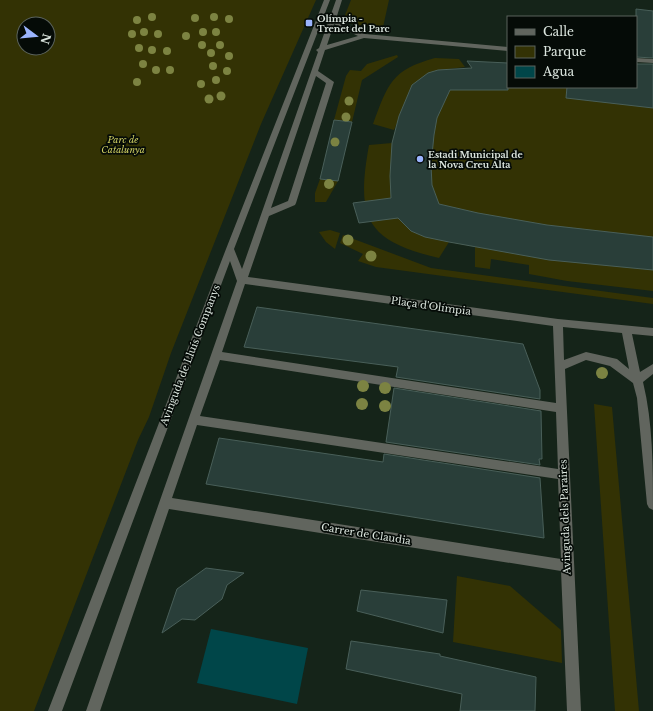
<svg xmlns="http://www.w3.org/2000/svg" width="653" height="711" viewBox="0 0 653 711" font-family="'Libre Baskerville',serif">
<rect width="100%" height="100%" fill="#152419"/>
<!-- green -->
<g fill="#333204" fill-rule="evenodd">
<path d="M0 0H316L261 124 171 353 149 417 138 440 34 711H0ZM24 24H48V48H24Z"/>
<path d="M351 0H389L383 27 354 25 343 20Z"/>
<path d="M397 55 398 57 362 80 352 122 334 120 346 76 350 70 361 71 367 64Z"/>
<path d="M435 58 459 59 465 67 448 69H473L508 87H636L653 78V291L567 281 529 274V265L491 259 490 269 475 267V247L449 242 439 258C365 241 356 217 369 145L392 143 397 123 394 130 373 124C388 84 391 70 435 58Z"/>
<path d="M320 179 338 181 326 202H315V193Z"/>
<path d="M330 230 340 233 335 249 326 242 319 232Z"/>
<path d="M343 235 431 268 653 298V304L376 267 358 261 363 254 340 243Z"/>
<path d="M594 404 612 407 639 711H615Z"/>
<path d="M457 576 510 586 561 630 562 663 453 642Z"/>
</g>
<!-- water -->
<path fill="#004649" d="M211 629 308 648 297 704 197 683Z"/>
<!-- building -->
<g fill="#293e39" stroke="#495f59">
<path d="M636 9 653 11V58L636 57Z"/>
<path d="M467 61 508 63V90H450L437 118 434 135 431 165 432 185 439 204 478 213 547 225 653 237V270L549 260 449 242 425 237 411 231 398 218 359 223 353 203 391 198 390 176 392 143 399 116 412 85 428 73 438 70 472 68Z"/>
<path d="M636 64H653V108L566 98 567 87H636Z"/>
<path d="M334 120 352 122 338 181 320 179Z"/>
<path d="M257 307 523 344 540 390V399L396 377 398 367 244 347Z"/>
<path d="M394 388 541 411 542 459H539L540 465 386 442Z"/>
<path d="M219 438 383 462 384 454 540 478 544 538 206 484Z"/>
<path d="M206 568 244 573 227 585 222 599 195 620 182 619 162 633 177 589Z"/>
<path d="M361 590 447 600 443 633 357 611Z"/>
<path d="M351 641 440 654V656L536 677 535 711H460L462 694 346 669Z"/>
</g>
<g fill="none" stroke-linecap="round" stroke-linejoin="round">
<!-- minor -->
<g fill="#61655e" fill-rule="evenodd">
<path d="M324 0H330L234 249 242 269 318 52 316 50 319 48 336 0H342L336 19 365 34 508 47V51L364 38 325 50 318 71 334 82 296 203 295 205 269 216 248 277 558 319 653 328V336L632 334 640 372 653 364V374L643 382C653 423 653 467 653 510L649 508 647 504 637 398 633 383 610 366 586 360 565 369 581 711H567L561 571 169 509 100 711H86L237 281 230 261 62 711H48L226 249ZM334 24 358 36 327 45ZM316 76 326 83 288 201 271 208ZM245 284 553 326 556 403 222 352ZM563 327 622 333 629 369 617 359 586 352 564 360ZM220 360 556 412 558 469 200 416ZM197 425 558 479 561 559 172 498Z"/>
<path d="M636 58 653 59V63L636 62Z"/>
</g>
</g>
<!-- trees -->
<g fill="#7c8342">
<circle cx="152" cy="17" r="4"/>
<circle cx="214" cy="17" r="4"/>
<circle cx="195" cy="18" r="4"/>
<circle cx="229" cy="19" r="4"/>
<circle cx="137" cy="20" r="4"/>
<circle cx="144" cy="32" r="4"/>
<circle cx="203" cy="32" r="4"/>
<circle cx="216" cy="32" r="4"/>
<circle cx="132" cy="34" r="4"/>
<circle cx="158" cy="34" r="4"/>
<circle cx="186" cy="36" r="4"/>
<circle cx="202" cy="45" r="4"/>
<circle cx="220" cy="45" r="4"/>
<circle cx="139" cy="48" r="4"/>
<circle cx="152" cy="50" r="4"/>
<circle cx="167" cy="51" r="4"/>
<circle cx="211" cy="53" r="4"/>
<circle cx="229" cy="56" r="4"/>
<circle cx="143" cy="64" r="4"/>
<circle cx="213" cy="66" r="4"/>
<circle cx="156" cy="70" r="4"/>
<circle cx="170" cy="70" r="4"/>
<circle cx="227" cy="71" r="4"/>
<circle cx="216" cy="80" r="4"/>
<circle cx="137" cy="82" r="4"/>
<circle cx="201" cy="84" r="4"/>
<circle cx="221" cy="96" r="4.5"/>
<circle cx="209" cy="99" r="4.5"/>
<circle cx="349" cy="101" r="4.5"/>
<circle cx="346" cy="117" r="4.5"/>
<circle cx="335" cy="142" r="4.5"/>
<circle cx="329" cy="184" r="5"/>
<circle cx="348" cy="240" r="5.5"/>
<circle cx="371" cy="256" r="5.5"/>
<circle cx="602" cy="373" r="6"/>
<circle cx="363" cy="386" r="6"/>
<circle cx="385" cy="388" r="6"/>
<circle cx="362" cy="404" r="6"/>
<circle cx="385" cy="406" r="6"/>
</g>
<!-- markers -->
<g fill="#9bb4fd" stroke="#050b07" stroke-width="1.5">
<rect x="305" y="19" width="8" height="8" rx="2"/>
<circle cx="420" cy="159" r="4"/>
</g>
<g text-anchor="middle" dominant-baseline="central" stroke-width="3.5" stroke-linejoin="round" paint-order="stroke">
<!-- far-poi labels -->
<g font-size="9" font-weight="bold" fill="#dce6df" stroke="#050b07" text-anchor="start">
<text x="317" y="18">Olímpia -<tspan x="317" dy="10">Trenet del Parc</tspan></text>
<text x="428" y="154">Estadi Municipal de<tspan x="428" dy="10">la Nova Creu Alta</tspan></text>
</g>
<!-- far-park labels -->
<g font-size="9" font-style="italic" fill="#d1d063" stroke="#050b07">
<text x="123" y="139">Parc de<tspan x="123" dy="10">Catalunya</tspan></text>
</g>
<!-- street labels -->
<g font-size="10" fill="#dce6df" stroke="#050b07">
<text transform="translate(431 306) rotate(8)">Plaça d'Olímpia</text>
<text transform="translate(190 355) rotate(-69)">Avinguda de Lluís Companys</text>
<text transform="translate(565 517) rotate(-92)">Avinguda dels Paraires</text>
<text transform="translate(366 534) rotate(9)">Carrer de Claudia</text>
</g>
</g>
<!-- legend -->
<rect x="507" y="16" width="130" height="72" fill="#050b07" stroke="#5b635d"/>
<rect x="515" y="29" width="20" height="6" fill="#61655e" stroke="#5b635d"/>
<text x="543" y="36" font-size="12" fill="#dce6df">Calle</text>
<rect x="515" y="46" width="20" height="12" fill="#333204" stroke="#5b635d"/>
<text x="543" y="56" font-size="12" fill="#dce6df">Parque</text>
<rect x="515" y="66" width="20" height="12" fill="#004649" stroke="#5b635d"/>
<text x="543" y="76" font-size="12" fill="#dce6df">Agua</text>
<!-- north arrow -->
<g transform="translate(36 36) rotate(106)"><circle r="19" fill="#050b07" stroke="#5b635d"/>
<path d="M0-3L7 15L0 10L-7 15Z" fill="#9bb4fd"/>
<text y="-6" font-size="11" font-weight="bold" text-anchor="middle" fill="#dce6df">N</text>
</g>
</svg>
